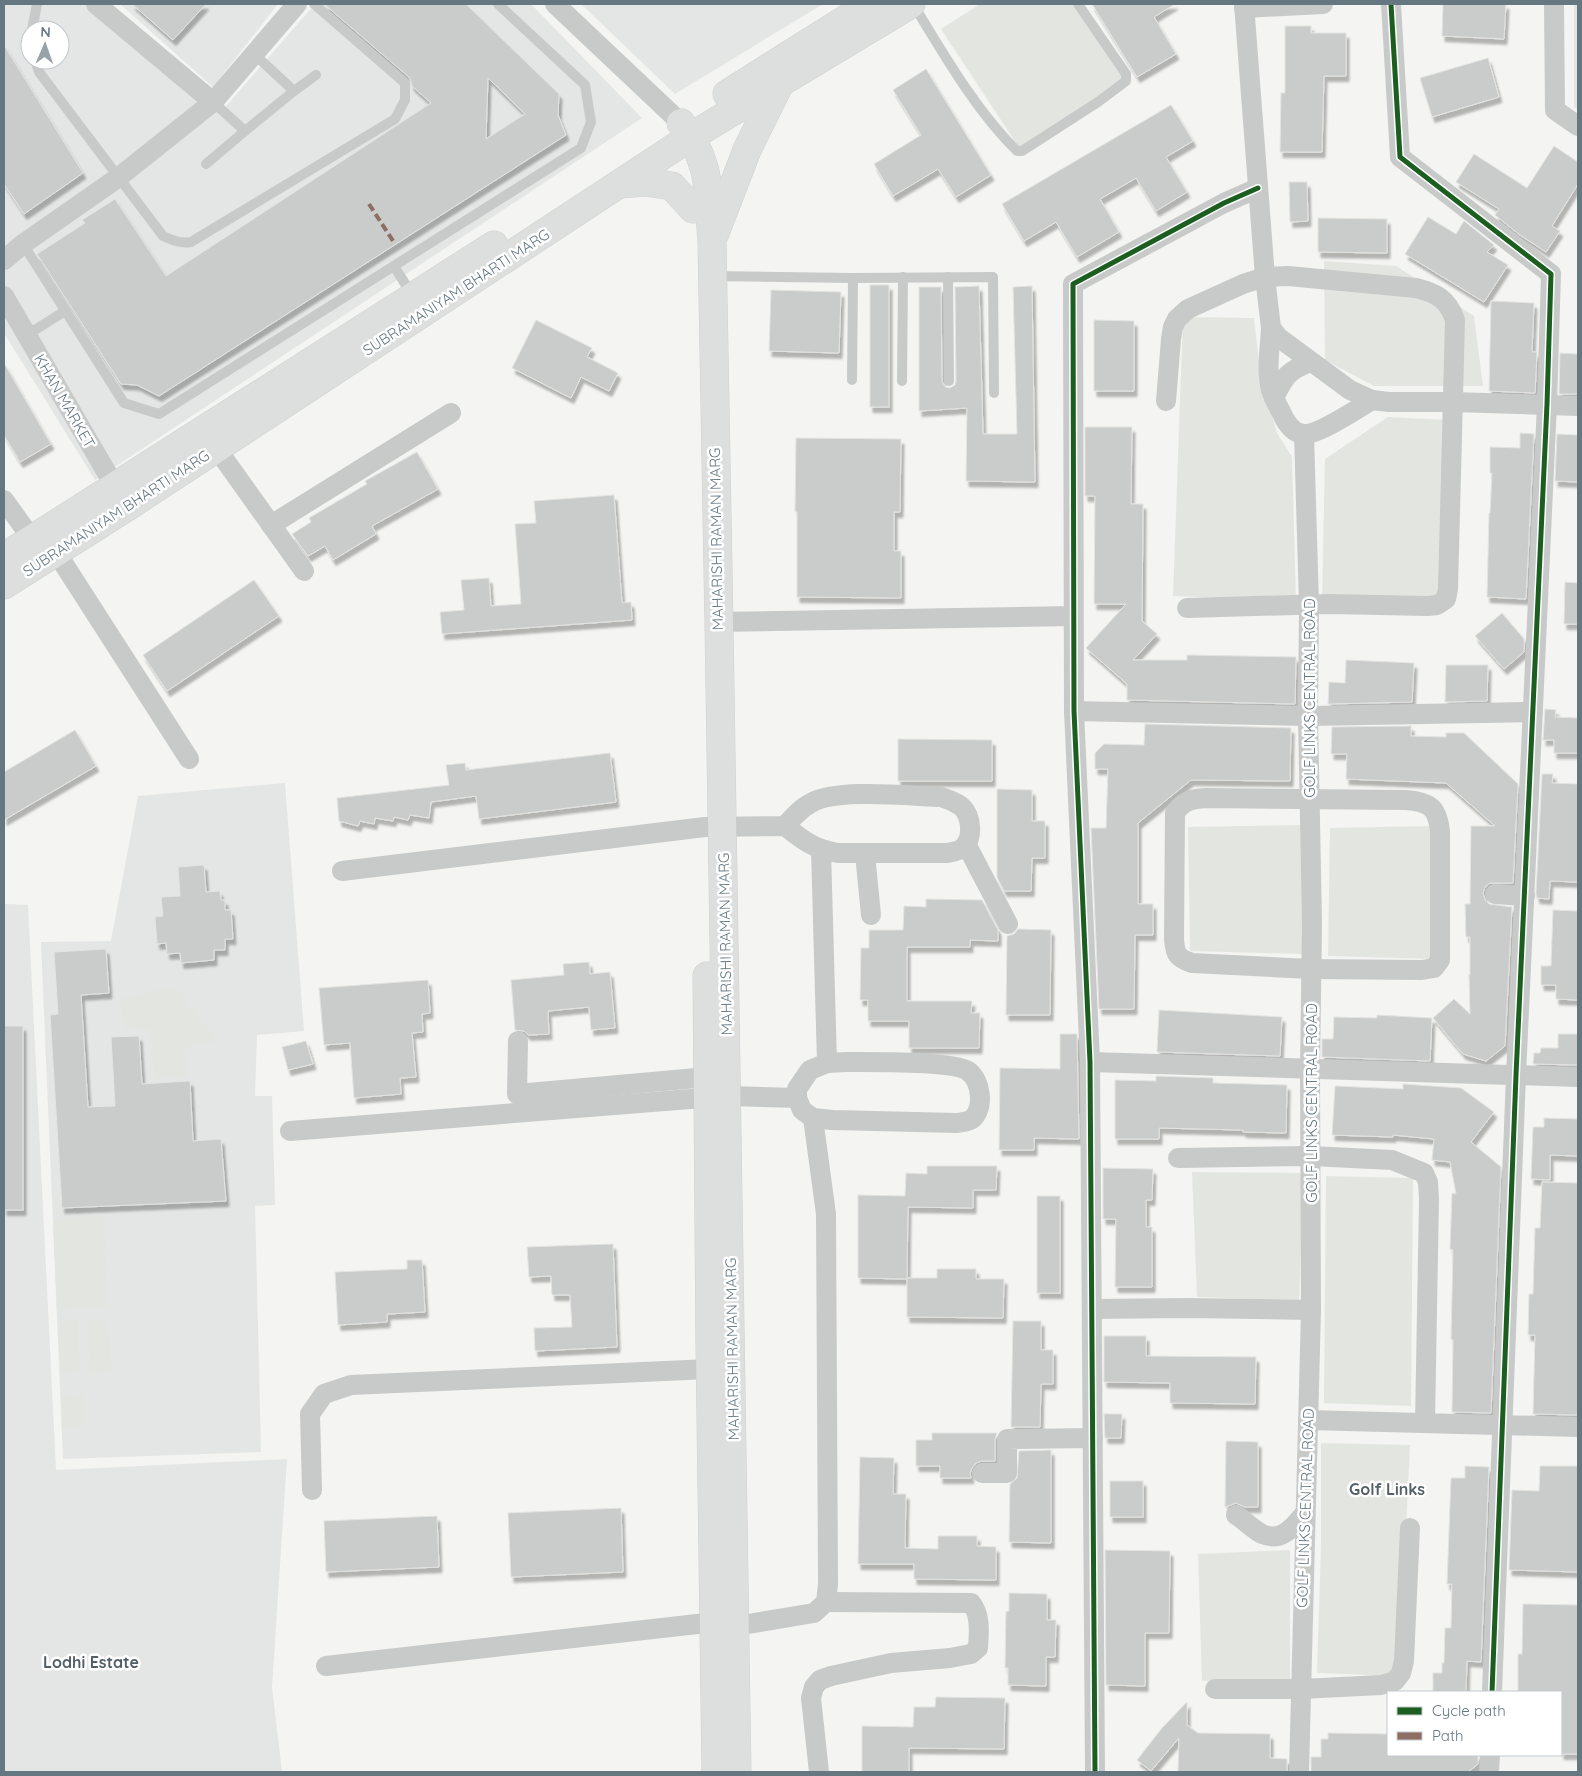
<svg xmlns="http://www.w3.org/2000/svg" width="1582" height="1776" viewBox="0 0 1582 1776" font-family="Quicksand,sans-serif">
<defs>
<filter id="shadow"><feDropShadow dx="3" dy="5.5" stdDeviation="1" flood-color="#0004"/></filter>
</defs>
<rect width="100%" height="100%" fill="#f4f4f2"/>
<!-- built -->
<g fill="#e4e5e5" fill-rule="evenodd">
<path d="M4 4H93L220 113 315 4H531L642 118 95 480 4 333ZM30 30H60V60H30Z"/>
<path d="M120 4H278L213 87Z"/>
<path d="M581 4H823L675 94Z"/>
<path d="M285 783 304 1031 257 1035 255 1096H272L275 1205 255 1206 261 1452 63 1459 41 942 111 941 138 796Z"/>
<path d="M4 904 28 905 56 1470 287 1459 272 1687 282 1772H4Z"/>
</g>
<!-- green -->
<g fill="#e3e6e0">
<path d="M980 4H1080L1130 84 1020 149 941 29Z"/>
<path d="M1574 4H1578V110L1574 107Z"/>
<path d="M1324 261 1396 266 1474 316 1483 386H1374L1325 360Z"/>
<path d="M1183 317 1254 318 1261 379 1277 433 1292 457 1296 601 1173 596Z"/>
<path d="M1388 417 1448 420 1443 603 1322 602 1325 459Z"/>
<path d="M1302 825 1304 954 1190 951 1188 827Z"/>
<path d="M1430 826 1434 959 1328 956 1330 828Z"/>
<path d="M174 986 217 1041 184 1048 189 1078H156L149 1029 126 1030 120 999Z"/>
<path d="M1192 1172 1303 1173 1299 1301 1197 1297Z"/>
<path d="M1326 1176 1413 1178 1411 1406 1324 1403Z"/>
<path d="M104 1216 108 1307 57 1310 53 1218Z"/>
<path d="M77 1320 80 1373 61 1374 58 1321Z"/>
<path d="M108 1320 111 1373 90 1374 88 1321Z"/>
<path d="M83 1394 84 1426 62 1427 61 1395Z"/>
<path d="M1321 1443 1410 1445 1399 1676 1317 1673 1321 1546Z"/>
<path d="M1290 1550V1681H1202L1198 1554Z"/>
</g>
<!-- building -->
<g fill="#cacbcb" stroke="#e3e3e2" fill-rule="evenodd" filter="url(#shadow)">
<path d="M132 4H206L173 40Z"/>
<path d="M324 4H466L559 94 558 115 566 135 159 396 137 385 121 384 37 254 85 223 82 220 115 199 166 276 431 103 412 86 410 78ZM488 78 525 114 486 139Z"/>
<path d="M1092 4H1175L1154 17 1176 54 1137 77Z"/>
<path d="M1443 4H1506L1504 39 1442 36Z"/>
<path d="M1285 26H1311V33H1346V76H1324L1322 152H1280L1281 93H1285Z"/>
<path d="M4 45 83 173 24 214 4 184Z"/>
<path d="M1488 58 1499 97 1432 117 1420 78Z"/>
<path d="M926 69 991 175 956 197 938 169 893 196 874 164 921 135 893 90Z"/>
<path d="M1171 105 1193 141 1166 157 1187 192 1156 211 1136 178 1100 199 1119 232 1077 257 1056 222 1024 241 1002 204Z"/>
<path d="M1554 146 1578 162V184L1552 226 1560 231 1546 252 1520 235 1495 215 1499 209 1456 182 1474 154 1527 188Z"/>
<path d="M1289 182H1307L1308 221 1290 222Z"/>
<path d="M1428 217 1456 234 1464 221 1494 245 1487 252 1508 265 1484 302 1405 254Z"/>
<path d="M1318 218 1387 219V253L1318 252Z"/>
<rect x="870" y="285" width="19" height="122"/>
<path d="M979 286 983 434H1017L1013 287 1032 286 1035 482 966 481 967 408 919 411V287H941L942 381 945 387 950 388 955 385 956 381 955 287Z"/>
<path d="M771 290 841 292 839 353 769 351Z"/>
<path d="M1491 301 1534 303 1532 352H1537L1535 393 1489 391Z"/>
<path d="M536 320 592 348 587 357 618 373 609 391 581 377 571 398 512 368Z"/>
<path d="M1094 320 1134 321V391H1094Z"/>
<path d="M1560 353 1578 354V394H1559Z"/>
<path d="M4 363 51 444 20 462 4 435Z"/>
<path d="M1085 427H1132L1131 504H1143L1142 621 1157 634 1133 660H1187V655L1296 657 1295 704 1127 700V684L1086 648 1126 604H1094L1095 496H1085Z"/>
<path d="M1520 433 1534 434 1526 599 1487 597 1489 513H1490L1492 473H1490V447L1520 448Z"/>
<path d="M1557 434 1578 435V482L1555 481Z"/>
<path d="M796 438 901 439 900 512H894V551H901V598L797 597V512L795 511Z"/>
<path d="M417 452 438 489 372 526 376 534 333 560 325 546 308 556 292 534 311 522 309 518 367 484 365 481Z"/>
<path d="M614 495 622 603 631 602 632 620 442 634 440 612 464 610 461 580 489 578 491 606 521 604 515 524 536 523 534 501Z"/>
<path d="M254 580 279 616 167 691 143 655Z"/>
<path d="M1565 582 1578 583V624H1564Z"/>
<path d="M1502 613 1524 639V652L1504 669 1475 636Z"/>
<path d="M1346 660 1414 663 1412 702 1328 704 1329 682 1345 683Z"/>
<path d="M1446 665H1488L1487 701 1445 702Z"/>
<path d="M1545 709 1556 710 1555 717 1578 718V753H1554V740H1543Z"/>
<path d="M1145 724 1291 728 1290 781 1191 780 1138 823V904H1153V935H1135L1134 1009H1099L1091 828H1106L1108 769H1095V753L1104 744 1144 745Z"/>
<path d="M1411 726V736L1446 737V733H1464L1518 784 1513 883H1490L1485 887 1483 893 1485 900 1489 904 1512 907 1505 1046 1486 1061 1463 1054 1433 1018 1454 999 1470 1014 1469 974 1470 975V937H1466L1465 904H1470L1471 826H1495L1446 783 1346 779 1347 754H1331L1332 727Z"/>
<path d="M75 730 96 766 4 820V772Z"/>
<path d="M898 739 992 740V781H898Z"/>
<path d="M610 753 616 802 479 819 476 796 431 802 429 818 410 815 408 820 394 817 393 821 375 818 374 824 360 821 358 826 339 821 337 798 449 785 446 765 465 763 466 770Z"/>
<path d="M1542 774H1553L1552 783 1578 784V882L1550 881 1549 899 1537 898 1536 894Z"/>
<path d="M997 789 1032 790V821H1045V858H1032L1031 891H1004L997 877Z"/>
<path d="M204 865 206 892 220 891 221 900H225V910H231L233 939H225V950H214V960L181 963 180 953 167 954 166 943 157 944 155 917 163 916 161 897 180 896 178 867Z"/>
<path d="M926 899 982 900 998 930V941L970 940V947H907V1001H972L971 1013H980L979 1048H909V1021H868V1000H860L861 948H869V930H903L904 906 926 907Z"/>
<path d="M1553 910 1578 911V1000L1556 999V985H1541V966H1551Z"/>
<path d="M1018 929 1051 930 1050 1015H1006L1007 936 1014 934Z"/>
<path d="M106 949 109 993 81 995 88 1107 115 1106 111 1037 139 1036 142 1084 190 1081 193 1141 221 1139 226 1201 62 1208 50 1015 58 1014 54 952Z"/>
<path d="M589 962 590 974 610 972 615 1028 591 1030 589 1007 548 1011 549 1034 528 1035 524 1031 515 1030 511 980 564 975 563 964Z"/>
<path d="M428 980 430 1013 422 1014 423 1032 412 1033 416 1077 400 1078 401 1094 354 1098 350 1043 324 1045 319 988Z"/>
<path d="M1159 1010 1282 1017 1280 1056 1157 1052Z"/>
<path d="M1377 1015 1432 1018 1430 1061 1322 1057V1039H1333L1334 1017 1377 1018Z"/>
<rect x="4" y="1026" width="19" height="184"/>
<path d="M1060 1034H1077L1079 1139 1034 1138V1150H999L1000 1068 1060 1069Z"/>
<path d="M1558 1034H1578V1065L1533 1064 1534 1053H1540L1541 1048H1558Z"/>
<path d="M306 1041 313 1064 288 1070 282 1047Z"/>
<path d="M1156 1076 1213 1078V1083L1287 1085 1286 1133 1243 1132V1130L1159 1128V1139H1115V1080L1156 1081Z"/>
<path d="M1403 1084 1461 1088 1494 1112 1471 1142 1501 1167 1491 1413 1452 1412 1453 1340 1451 1339 1453 1250 1450 1249 1452 1193 1456 1194 1450 1162 1432 1160 1434 1139 1393 1135V1137L1332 1135 1335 1086 1403 1089Z"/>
<path d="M1544 1118 1578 1119V1156L1550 1155V1180L1531 1179 1533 1127H1544Z"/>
<path d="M927 1166H997L996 1190H973V1208L908 1207 907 1278H937V1269H976V1279H1004L1003 1318 907 1317V1279L858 1278V1195L905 1196 906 1173 927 1174Z"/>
<path d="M1103 1168 1153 1169 1152 1200H1146V1227H1152V1287H1115L1116 1219H1103Z"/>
<path d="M1542 1182 1578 1183V1415L1533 1414 1535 1335H1528L1529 1294H1533L1535 1228H1540Z"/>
<rect x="1037" y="1196" width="23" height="97"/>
<path d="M613 1244 617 1347 535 1351 534 1328 572 1327 570 1295H552L551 1276 529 1277 527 1247Z"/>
<path d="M407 1260H422L425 1312 387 1314V1322L338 1325 335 1272 407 1269Z"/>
<path d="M1013 1321H1041V1350H1053V1384H1041L1040 1427H1011Z"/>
<path d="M1104 1336H1146V1356L1256 1357 1255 1404 1170 1403V1383L1104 1382Z"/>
<path d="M1104 1414H1122L1121 1438H1105Z"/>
<path d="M932 1433H997L995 1439V1461H982L976 1463 972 1468 970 1473 971 1478H940V1466H916V1440H932Z"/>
<path d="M1226 1441 1258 1442V1507H1245L1236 1503 1225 1507Z"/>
<path d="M1051 1450V1543L1009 1542 1010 1484 1017 1478 1019 1451Z"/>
<path d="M860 1457 894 1458 893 1494H906L905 1548 938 1549V1536H977V1546L996 1547V1580L914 1579V1564H858Z"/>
<path d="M1465 1466 1489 1467 1481 1662 1467 1661 1466 1692H1433V1673H1442V1663H1444L1445 1628H1451L1452 1584H1447L1451 1478H1465Z"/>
<path d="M1540 1466H1578V1572L1509 1570 1512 1490 1539 1491Z"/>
<rect x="1110" y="1481" width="33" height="36"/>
<path d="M621 1508 623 1572 511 1577 508 1513Z"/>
<path d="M437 1516 439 1567 326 1572 324 1521Z"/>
<path d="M1105 1550 1170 1551 1169 1633H1145V1686L1106 1685Z"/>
<path d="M1009 1593 1047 1594V1620H1056L1055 1657H1046V1686L1008 1685V1668H1005L1006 1612 1009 1611Z"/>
<path d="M1523 1604 1578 1605V1754H1561V1692H1518V1654H1522Z"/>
<path d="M936 1697 1005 1698 1004 1749 909 1748V1772H862V1726L913 1727 914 1707H935Z"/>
<path d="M1187 1702V1725L1198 1733 1270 1734V1758L1287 1759V1772H1178L1179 1738 1151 1771 1137 1760 1162 1728Z"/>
<path d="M1328 1733 1388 1734V1755H1478V1764L1468 1772H1311V1757H1321V1739H1328Z"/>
</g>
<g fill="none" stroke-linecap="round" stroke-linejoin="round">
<defs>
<g id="secondary">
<path d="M727 94 870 4"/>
<path d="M681 123C712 162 708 195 712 242 721 752 732 1262 737 1772"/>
<path d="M620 184 645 182 672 186 693 209"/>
<path d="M715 233 747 150 779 85"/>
<path d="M4 557 494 245"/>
<path d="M4 585 127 507 692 136 911 4"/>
<path d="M707 976 710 1347 716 1772"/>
</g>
</defs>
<!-- secondary casing -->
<use href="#secondary" stroke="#d0d1d2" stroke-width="29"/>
<!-- lane -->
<g stroke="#c8caca" stroke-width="10">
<path d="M913 4C943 53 976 111 1017 151H1022L1098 102 1126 81V74L1078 4"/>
<path d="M32 30 37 4"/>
<path d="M35 60 39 72 163 236C172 240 181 244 191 242L395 119 405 100V83L314 4"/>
<path d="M294 91 316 75"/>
<path d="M213 102 245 131 294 91 254 54"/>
<path d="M206 164 245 131"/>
<path d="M23 244 124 403 159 414 581 148 591 122 585 85 498 4"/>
<path d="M394 266 412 295"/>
<path d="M713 276 853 278 993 277 994 393"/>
<path d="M948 277 949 381"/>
<path d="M27 335 65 311"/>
<path d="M852 380 853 278"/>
<path d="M902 381 903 277"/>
</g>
<!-- street -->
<g stroke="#c8caca" stroke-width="20">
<path d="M96 4 213 102"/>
<path d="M555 4 681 123"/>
<path d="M1244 4 1265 277 1271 328 1278 337 1350 390 1372 400 1389 402H1453L1578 406"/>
<path d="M1391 4 1400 157 1551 274 1547 404 1516 1075 1492 1692"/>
<path d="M1554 4 1555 110 1578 126"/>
<path d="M1244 8 1323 4"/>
<path d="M4 260 23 244 119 177 213 102 297 4"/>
<path d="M4 296 121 497"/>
<path d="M1271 328C1270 348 1266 370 1271 390 1274 400 1280 409 1284 418 1288 425 1294 434 1304 434 1318 435 1359 408 1372 400"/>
<path d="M1274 398C1285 376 1287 371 1311 362"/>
<path d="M1166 401 1171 339 1173 327 1177 319 1188 309 1243 284 1265 277 1288 276 1416 288C1436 293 1448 299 1455 320L1448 589 1446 599 1437 605 1428 606 1329 604 1187 608"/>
<path d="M217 449 304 571"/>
<path d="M4 500 32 539"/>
<path d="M271 525 451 413"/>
<path d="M56 552 189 759"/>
<path d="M718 622 1072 616"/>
<path d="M1074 711 1308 716 1533 712"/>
<path d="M1206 798 1406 800C1430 802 1437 807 1440 831V960L1434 968 1422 970 1311 969 1192 963C1177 958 1175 954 1174 939L1175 813C1183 801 1191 799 1206 798Z"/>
<path d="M966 844 1008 924"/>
<path d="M821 850 827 1063"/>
<path d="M865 854 871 915"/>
<path d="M342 871 705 827 785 826C804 841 814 849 838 853H947C952 852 961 851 965 846 973 836 971 817 963 808 957 802 949 800 941 797 909 796 837 788 811 803 801 808 793 817 785 826"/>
<path d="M1495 894 1525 896"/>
<path d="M518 1041 517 1094 708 1077"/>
<path d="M846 1062C868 1062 954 1061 968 1071 981 1080 985 1108 972 1119 969 1122 962 1122 957 1123L832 1120 813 1118 802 1110 797 1098V1089L810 1070 827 1063Z"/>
<path d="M1090 1062 1578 1077"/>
<path d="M290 1131 728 1096 797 1098"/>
<path d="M1178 1158 1311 1156 1392 1160 1424 1173 1428 1182 1429 1199 1425 1423"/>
<path d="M1092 1309 1188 1308 1311 1310"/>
<path d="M1308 1420 1578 1427"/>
<path d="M982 1473H1007V1439L1093 1438"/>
<path d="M312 1490 310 1414 324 1394 351 1385 710 1369"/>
<path d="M1236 1515C1244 1520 1254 1530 1262 1534 1282 1543 1294 1526 1305 1513"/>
<path d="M736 1626 814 1613 826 1602 828 1584 826 1214 813 1118"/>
<path d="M326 1666 715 1622"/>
<path d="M1215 1689H1301L1381 1685 1395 1681 1401 1673 1404 1661 1410 1528"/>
<path d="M819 1772 811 1698 814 1687 820 1680 831 1676 891 1663 950 1658 971 1654 978 1648C979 1634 981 1614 971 1603L826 1602"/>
<path d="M1095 1772 1090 1062 1074 711 1073 284 1224 203 1258 188"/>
<path d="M1299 1772 1311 1310 1310 1070 1312 923 1308 716 1309 605 1304 434"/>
<path d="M1489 1772 1490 1755"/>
</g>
<!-- secondary -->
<use href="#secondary" stroke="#dddede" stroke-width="28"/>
<!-- quiet -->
<path stroke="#8d6e63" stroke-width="4" stroke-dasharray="8 4" stroke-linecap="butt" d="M369 204 395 244"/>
<defs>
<g id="cycleway">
<path d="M1391 4 1400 157 1551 274 1547 404 1516 1075 1492 1692"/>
<path d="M1095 1772 1090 1062 1074 711 1073 284 1224 203 1258 188"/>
</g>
</defs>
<!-- cycleway casing -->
<use href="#cycleway" stroke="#fff" stroke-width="8"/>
<!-- cycleway -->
<use href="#cycleway" stroke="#1b5e20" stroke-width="5"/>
</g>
<g text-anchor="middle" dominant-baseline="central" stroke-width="5" stroke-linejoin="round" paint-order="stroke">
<!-- street labels -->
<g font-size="15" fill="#657781" stroke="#fff">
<text transform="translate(456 292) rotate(-33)">SUBRAMANIYAM BHARTI MARG</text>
<text transform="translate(65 401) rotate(60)">KHAN MARKET</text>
<text transform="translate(116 513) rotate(-33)">SUBRAMANIYAM BHARTI MARG</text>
<text transform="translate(716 539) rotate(-91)">MAHARISHI RAMAN MARG</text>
<text transform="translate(1309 698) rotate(-90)">GOLF LINKS CENTRAL ROAD</text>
<text transform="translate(725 944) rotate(-91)">MAHARISHI RAMAN MARG</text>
<text transform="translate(1311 1103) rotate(-90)">GOLF LINKS CENTRAL ROAD</text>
<text transform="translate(732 1349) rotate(-91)">MAHARISHI RAMAN MARG</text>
<text transform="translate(1305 1508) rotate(-88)">GOLF LINKS CENTRAL ROAD</text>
</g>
<!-- neighbourhood labels -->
<g font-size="16" font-weight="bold" fill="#535f66" stroke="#fff">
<text x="1387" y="1489">Golf Links</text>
<text x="91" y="1662">Lodhi Estate</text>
</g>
</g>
<!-- border -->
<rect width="1582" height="1776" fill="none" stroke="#657781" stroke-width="10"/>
<!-- legend -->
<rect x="1387" y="1691" width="175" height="65" fill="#ffffff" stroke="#c1c9cd"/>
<rect x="1397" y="1707" width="25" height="8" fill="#1b5e20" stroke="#c1c9cd"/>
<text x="1432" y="1716" font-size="15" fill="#657781">Cycle path</text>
<rect x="1397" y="1732" width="25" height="8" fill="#8d6e63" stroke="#c1c9cd"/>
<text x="1432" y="1741" font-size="15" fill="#657781">Path</text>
<!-- north arrow -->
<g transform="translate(45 45) rotate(2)"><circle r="24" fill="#ffffff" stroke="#c1c9cd"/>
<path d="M0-4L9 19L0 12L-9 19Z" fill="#97a3a9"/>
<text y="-8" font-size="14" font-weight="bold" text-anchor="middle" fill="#657781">N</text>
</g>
</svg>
